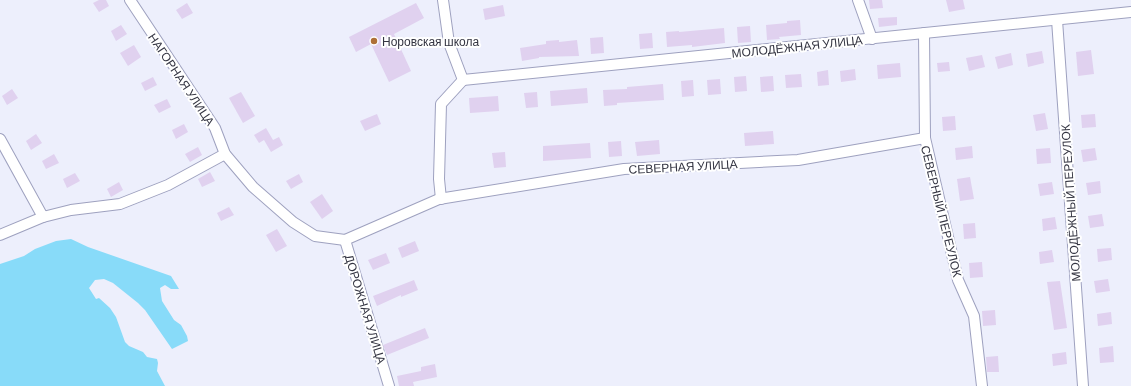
<svg xmlns="http://www.w3.org/2000/svg" width="1131" height="386" viewBox="0 0 1131 386" font-family="Barlow,sans-serif">
<rect width="100%" height="100%" fill="#edeffc"/>
<!-- water -->
<path fill="#88dbf9" d="M71 239 88 247 171 276 179 289H171L165 285 160 288 162 301 174 320 181 325 187 336 188 341 172 349 145 310 138 303 113 283 104 279 95 280 89 288 96 299 99 298 110 308 116 317 125 342 129 346 143 352 147 357 157 359 158 363 157 371 165 386H0V264L24 256 35 249 56 241Z"/>
<!-- building -->
<g fill="#e0d1ef">
<path d="M99 0H106L109 6 99 12 93 3Z"/>
<path d="M869 0H882L883 8 870 9Z"/>
<path d="M946 0H963L965 9 949 12Z"/>
<path d="M187 3 193 13 182 19 176 10Z"/>
<path d="M416 3 424 18 394 34 411 71 389 82 371 44 356 52 349 37Z"/>
<path d="M503 5 505 16 485 20 483 9Z"/>
<path d="M897 17V25L879 27 878 18Z"/>
<path d="M800 20 801 35 779 37 780 39 767 40 766 25 787 23V21Z"/>
<path d="M121 25 127 34 116 41 111 31Z"/>
<path d="M750 26 751 42 738 43 737 27Z"/>
<path d="M724 28 725 43 692 47V45L667 47 666 32 679 31V32Z"/>
<path d="M652 33 653 48 640 49 639 34Z"/>
<path d="M603 37 604 53 591 54 590 38Z"/>
<path d="M559 40V42L577 40 579 56 539 57V58L522 61 520 48 546 44V41Z"/>
<path d="M134 45 141 57 128 66 120 53Z"/>
<path d="M1091 50 1094 74 1078 76 1076 52Z"/>
<path d="M1042 51 1044 63 1028 67 1026 54Z"/>
<path d="M1011 53 1013 65 998 69 995 57Z"/>
<path d="M982 55 985 67 969 71 966 58Z"/>
<path d="M949 62 950 71 938 72 937 63Z"/>
<path d="M900 63 901 77 878 79 877 65Z"/>
<path d="M855 69 856 80 841 82 840 71Z"/>
<path d="M828 70 829 85 818 86 817 72Z"/>
<path d="M801 74 802 87 786 88 785 75Z"/>
<path d="M746 76 747 91 735 92 734 77Z"/>
<path d="M773 76 774 91 761 92 760 77Z"/>
<path d="M153 77 157 85 145 91 141 83Z"/>
<path d="M720 79 721 94 708 95 707 80Z"/>
<path d="M693 80 694 96 682 97 681 81Z"/>
<path d="M663 84 664 100 617 103V105L604 106 603 90 627 89V87Z"/>
<path d="M587 88 588 103 551 106 550 91Z"/>
<path d="M12 89 18 98 7 105 2 96Z"/>
<path d="M241 92 255 116 243 123 229 98Z"/>
<path d="M537 92 538 107 526 108 524 93Z"/>
<path d="M498 96 499 111 470 113 469 98Z"/>
<path d="M167 99 171 107 159 113 154 105Z"/>
<path d="M1045 113 1048 129 1036 131 1033 115Z"/>
<path d="M377 114 381 124 365 131 360 121Z"/>
<path d="M1095 114 1096 127 1082 128 1081 115Z"/>
<path d="M955 116 956 130 943 131 942 117Z"/>
<path d="M184 124 188 132 176 139 172 130Z"/>
<path d="M266 128 273 140 279 137 283 145 271 152 264 140 259 143 254 135Z"/>
<path d="M773 131 774 144 745 146 744 133Z"/>
<path d="M36 134 42 143 31 150 26 141Z"/>
<path d="M659 140 660 154 637 156 635 142Z"/>
<path d="M621 141 622 156 609 157 608 142Z"/>
<path d="M590 143 591 158 543 161V146Z"/>
<path d="M972 146 973 158 956 160 955 148Z"/>
<path d="M198 147 202 155 190 162 185 154Z"/>
<path d="M1050 148 1051 163 1037 164 1036 149Z"/>
<path d="M1095 148 1097 160 1083 162 1081 150Z"/>
<path d="M505 152 506 167 494 168 492 153Z"/>
<path d="M54 154 59 163 46 169 42 161Z"/>
<path d="M210 172 215 181 202 187 198 179Z"/>
<path d="M75 173 80 181 67 188 63 179Z"/>
<path d="M299 174 303 182 291 189 286 181Z"/>
<path d="M970 177 974 199 960 201 957 179Z"/>
<path d="M1100 181 1101 193 1088 195 1086 183Z"/>
<path d="M119 182 123 190 111 197 107 189Z"/>
<path d="M1052 182 1054 194 1040 196 1038 184Z"/>
<path d="M322 194 333 211 322 219 310 202Z"/>
<path d="M229 207 234 215 221 221 217 213Z"/>
<path d="M1102 214 1104 226 1090 228 1088 216Z"/>
<path d="M1055 217 1057 229 1043 231 1042 219Z"/>
<path d="M975 223 976 238 964 239 963 224Z"/>
<path d="M277 229 287 246 276 252 266 235Z"/>
<path d="M415 241 419 251 402 258 398 248Z"/>
<path d="M1111 248 1112 260 1098 262 1097 249Z"/>
<path d="M1052 250 1054 262 1040 264 1039 252Z"/>
<path d="M386 253 390 263 373 270 368 260Z"/>
<path d="M982 262 983 277 970 278 969 263Z"/>
<path d="M1108 279 1110 291 1096 293 1094 281Z"/>
<path d="M414 280 418 290 401 297V295L377 306 373 296Z"/>
<path d="M1060 281 1067 328 1054 330 1047 282Z"/>
<path d="M995 310 996 325 983 326 982 311Z"/>
<path d="M1111 312 1112 324 1098 326 1097 314Z"/>
<path d="M425 328 429 338 387 355 383 345Z"/>
<path d="M1113 346 1114 362 1100 363 1099 348Z"/>
<path d="M1066 352 1067 364 1053 366 1052 354Z"/>
<path d="M998 356 999 372H987L986 357Z"/>
<path d="M435 364 437 377 413 382 414 386H399L397 376 421 371V367Z"/>
</g>
<g fill="none" stroke-linecap="round" stroke-linejoin="round">
<defs>
<g id="minor">
<path d="M130 0 215 128 225 154 253 187 293 222 315 236 345 240"/>
<path d="M443 0 449 43 463 80"/>
<path d="M858 0 872 39"/>
<path d="M1057 20 1083 386"/>
<path d="M924 33 925 138 958 280 974 316 982 386"/>
<path d="M463 80 1131 12"/>
<path d="M0 139 43 217 71 210 120 204 168 185 225 154"/>
<path d="M441 199 439 179 441 104 463 80"/>
<path d="M0 235 43 217"/>
<path d="M389 386 345 240 439 199 624 169 798 160 925 138"/>
</g>
</defs>
<!-- minor casing -->
<use href="#minor" stroke="#9ea1bf" stroke-width="12"/>
<!-- minor -->
<use href="#minor" stroke="#fff" stroke-width="10"/>
</g>
<!-- markers -->
<circle fill="#ae6f36" stroke="#fff" stroke-width="1.5" cx="374" cy="41" r="4"/>
<g text-anchor="middle" dominant-baseline="central" stroke-width="4" stroke-linejoin="round" paint-order="stroke">
<!-- poi labels -->
<g font-size="12" fill="#343542" stroke="#fff" text-anchor="start">
<text x="382" y="41">Норовская школа</text>
</g>
<!-- street labels -->
<g font-size="12" fill="#343542" stroke="#fff">
<text transform="translate(797 46) rotate(-6)">МОЛОДЁЖНАЯ УЛИЦА</text>
<text transform="translate(182 79) rotate(56)">НАГОРНАЯ УЛИЦА</text>
<text transform="translate(683 166) rotate(-3)">СЕВЕРНАЯ УЛИЦА</text>
<text transform="translate(1070 203) rotate(-94)">МОЛОДЁЖНЫЙ ПЕРЕУЛОК</text>
<text transform="translate(942 211) rotate(76)">СЕВЕРНЫЙ ПЕРЕУЛОК</text>
<text transform="translate(366 309) rotate(73)">ДОРОЖНАЯ УЛИЦА</text>
</g>
</g>
</svg>
